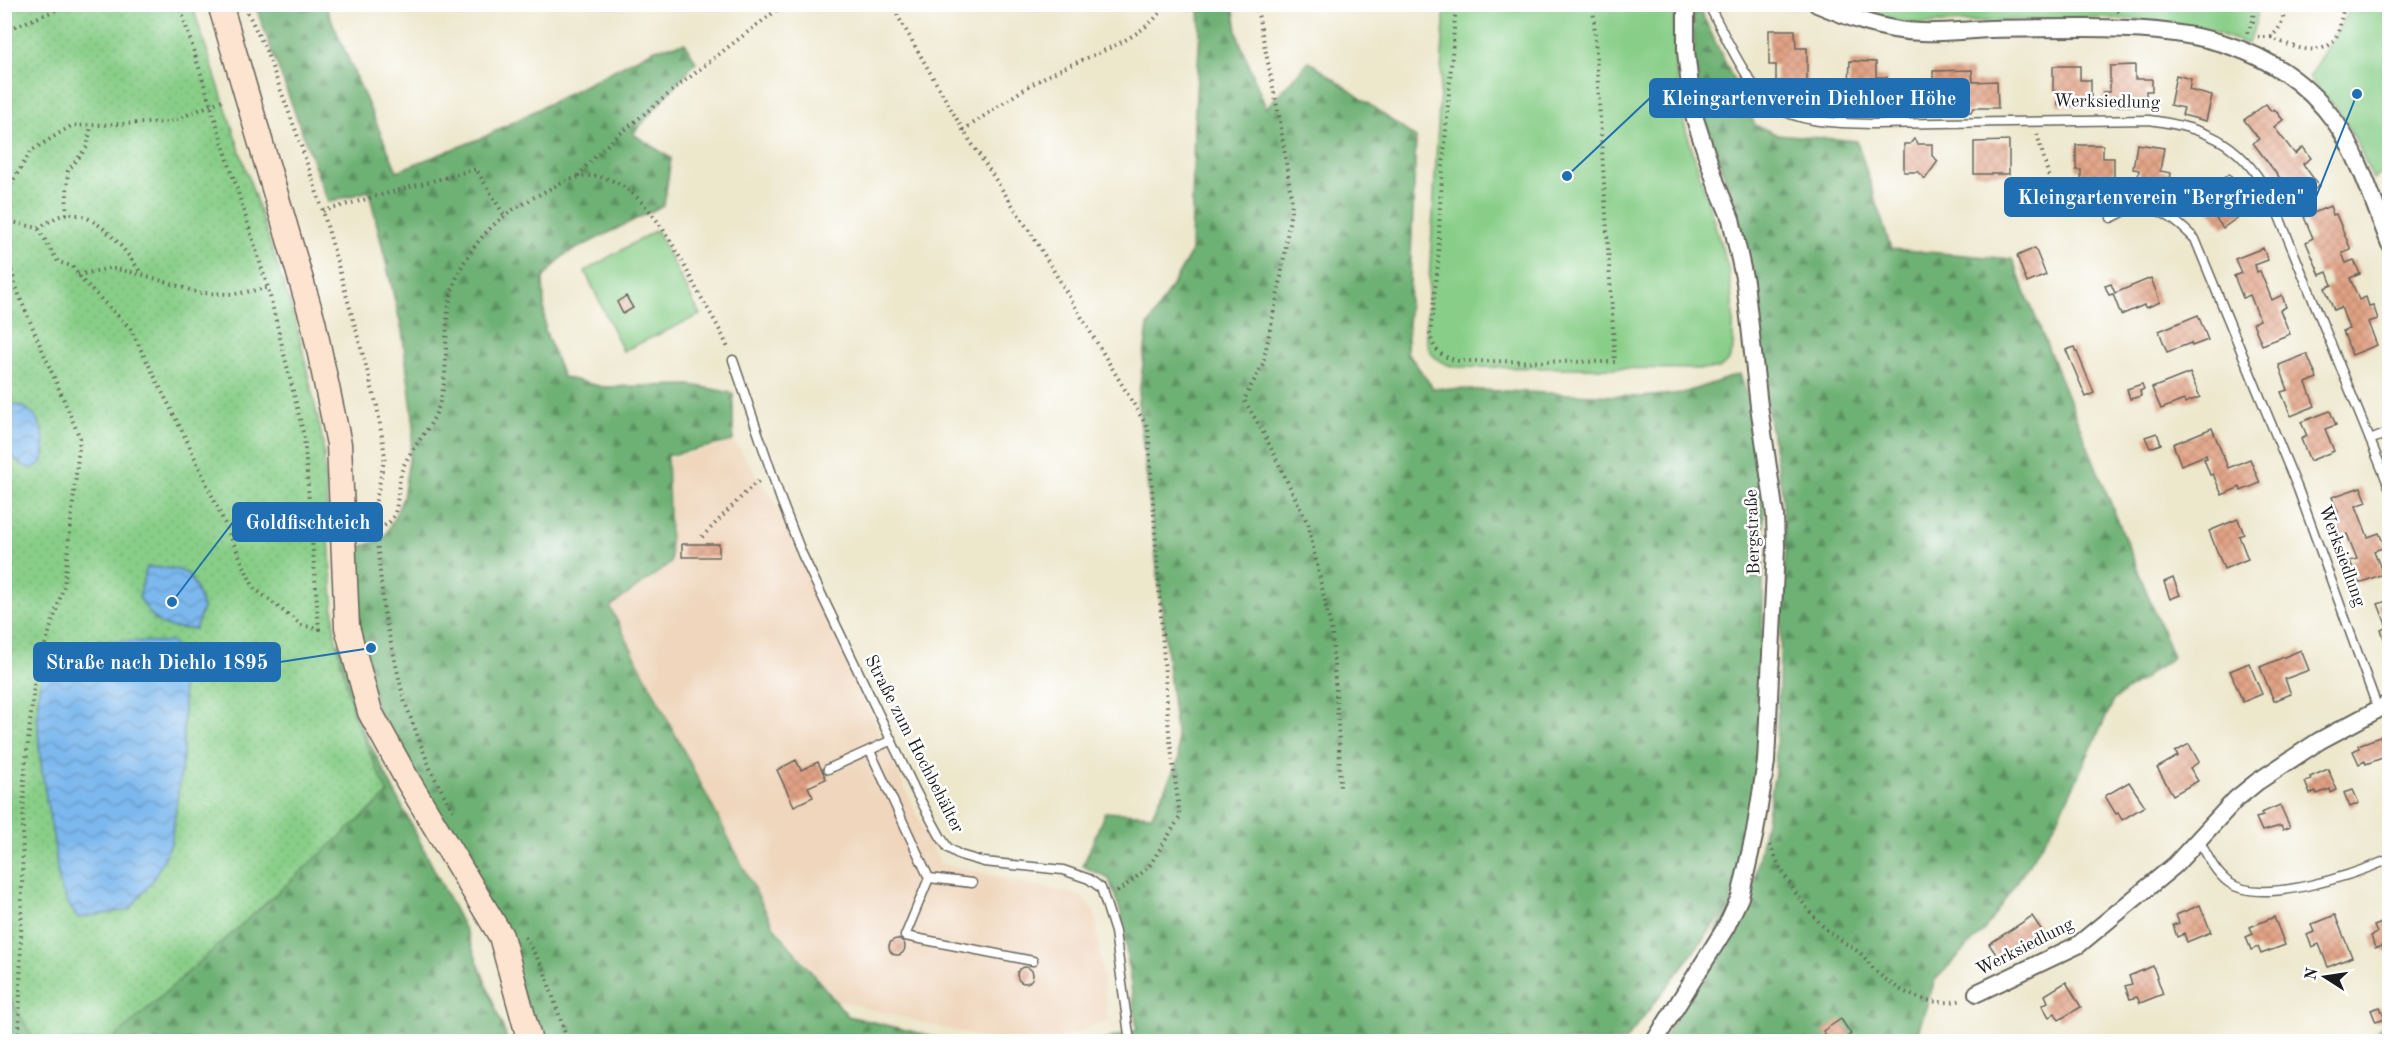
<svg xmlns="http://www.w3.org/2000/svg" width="2394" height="1046" viewBox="0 0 2394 1046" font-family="'Old Standard TT',serif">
<defs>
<pattern id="forest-firs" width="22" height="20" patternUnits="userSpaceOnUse" patternTransform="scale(1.5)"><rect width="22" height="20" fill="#6eb174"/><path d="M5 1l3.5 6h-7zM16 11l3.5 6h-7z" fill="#5a8f5e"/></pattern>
<pattern id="park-dots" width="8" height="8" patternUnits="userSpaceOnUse" patternTransform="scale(1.5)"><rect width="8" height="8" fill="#88ce88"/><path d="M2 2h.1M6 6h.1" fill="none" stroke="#75b075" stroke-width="1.8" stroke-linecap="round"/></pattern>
<pattern id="water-waves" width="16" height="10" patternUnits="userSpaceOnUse" patternTransform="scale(1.5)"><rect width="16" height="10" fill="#7cb8ee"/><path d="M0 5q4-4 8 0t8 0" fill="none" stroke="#6595c0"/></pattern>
<pattern id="building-cross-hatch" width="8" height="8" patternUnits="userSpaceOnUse" patternTransform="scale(1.5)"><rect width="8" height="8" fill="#e1a183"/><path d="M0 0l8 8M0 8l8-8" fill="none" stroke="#c08a71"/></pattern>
</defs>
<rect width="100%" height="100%" fill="#fff"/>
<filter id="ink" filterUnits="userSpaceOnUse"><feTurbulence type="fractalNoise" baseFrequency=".0167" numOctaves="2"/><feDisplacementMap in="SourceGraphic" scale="12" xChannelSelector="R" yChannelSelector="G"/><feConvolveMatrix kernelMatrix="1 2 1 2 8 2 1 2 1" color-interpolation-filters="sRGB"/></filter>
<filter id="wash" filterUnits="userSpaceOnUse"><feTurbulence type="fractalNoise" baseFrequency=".008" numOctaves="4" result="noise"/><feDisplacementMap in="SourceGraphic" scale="24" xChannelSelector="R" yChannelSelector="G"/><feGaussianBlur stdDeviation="1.35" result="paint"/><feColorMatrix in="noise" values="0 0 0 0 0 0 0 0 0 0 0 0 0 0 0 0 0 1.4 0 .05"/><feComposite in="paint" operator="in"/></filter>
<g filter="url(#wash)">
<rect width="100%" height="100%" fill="#ede7cc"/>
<!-- built -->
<path fill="#efd6bc" d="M735 443 773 500 939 863 1081 896 1095 913 1108 1020 1055 1041H993L839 1001 774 924 611 607 673 564 669 459Z"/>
<!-- green -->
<g fill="#88ce88" stroke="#527552" stroke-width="1.5">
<path d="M1445 5H1674L1675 62 1684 123 1728 268 1733 308V350L1729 360 1719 369 1456 367C1437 363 1427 354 1426 334Z"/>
<path d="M1839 5H2258L2256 25 2247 44 2203 28 2133 19 2081 18 1918 24 1866 15Z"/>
<path d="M2353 5H2389V168L2373 180 2358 144 2338 110 2309 78Z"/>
<path d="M656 230 700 315 623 351 585 271Z"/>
</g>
<!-- forest -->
<g fill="url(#forest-firs)" stroke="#456648" stroke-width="1.5">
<path d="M255 5H325L397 171 484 137 655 49 685 43 696 62 633 134 671 158 664 205 564 255 543 278 545 330 563 377 603 387 691 385 733 393V441L667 456 671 563 610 607 774 927 848 1016 952 1041H536L489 926 377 711 359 631V547L384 539 403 498 414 426 402 330 369 191 328 202Z"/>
<path d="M1199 5H1233L1238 37 1266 108 1309 61 1416 138 1407 352 1433 388 1642 397 1683 393 1740 374 1751 406 1764 509 1763 604 1758 762 1730 904 1745 910 1752 893 1775 773 1782 608 1786 550 1782 492 1767 407 1752 278 1736 209 1702 112 1694 55 1693 13 1701 12 1755 125 1776 134 1857 141 1891 249 2012 259 2173 657 2114 700 2056 823 1986 928 1935 980 1915 1041H1663L1728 907 1625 1041H1101L1137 1030 1121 913 1109 879 1083 866 1105 812 1152 815 1179 759 1138 402 1148 326 1191 253 1194 126 1200 31Z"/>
<path d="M4 240 248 618 340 644 364 732 467 934 508 1041H5Z"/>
<path d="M2389 1020V1041H2293L2370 1037Z"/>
</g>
<!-- park -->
<path fill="url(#park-dots)" stroke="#527552" stroke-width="1.5" d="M4 5H192L297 325 323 442 335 635 354 717 388 794 111 1041H35L5 989Z"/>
<!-- water -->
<g fill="url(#water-waves)" stroke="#4c6a85" stroke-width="1.5">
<path d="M11 404C40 407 48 436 43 461L33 469C1 460 4 435 5 408Z"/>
<path d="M147 567C190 569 189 568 203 608L195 629C160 628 158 627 139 597Z"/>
<path d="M100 641 173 642 184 700 183 756 171 844 153 880 129 910 78 918C73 911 67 903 64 895 56 878 56 854 53 836 47 803 16 659 64 651 73 649 77 649 85 653L93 644Z"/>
</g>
<g id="blocks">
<!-- building -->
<g fill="url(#building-cross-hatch)">
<path d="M1769 30H1795L1796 48H1807V82L1776 81V65H1769Z"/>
<path d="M1850 61 1876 62V77H1887L1886 113 1848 112Z"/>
<path d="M2135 65V79H2152V91H2146V106H2103V92H2110V66Z"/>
<path d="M2053 66H2080V80H2091V106L2058 105V91H2053Z"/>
<path d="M1972 70 1973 82 1997 81 1998 108H1973L1971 112H1965L1963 108 1952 109V89H1933V71Z"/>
<path d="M2176 75 2191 79 2189 90 2212 96 2206 121 2182 115 2184 108 2170 105Z"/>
<path d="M2266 104 2271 111 2274 109 2283 120 2274 127 2295 154 2303 147 2311 158 2303 164 2319 186 2298 202 2253 143 2259 139 2244 120Z"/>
<path d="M1914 139 1918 144H1932V156L1938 161 1925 179 1918 172H1904V144H1910Z"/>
<path d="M2009 141V174H1974V142Z"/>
<path d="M2137 144 2164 148 2160 171 2171 173 2169 189 2137 184 2139 170 2133 169Z"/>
<path d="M2076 145H2103V158H2114V185H2081V170H2076Z"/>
<path d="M2229 174 2238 187 2230 194 2244 213 2223 228 2209 209 2215 205 2205 192Z"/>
<path d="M2330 206 2333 215 2336 214 2351 250 2342 253 2346 263 2354 260 2360 274 2350 278 2359 300 2366 297 2369 306 2373 305 2378 319 2368 322 2377 345 2352 355 2343 331 2349 329 2341 307 2334 310 2325 288 2332 285 2327 272 2320 275 2306 242 2313 238 2304 217Z"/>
<path d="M2035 248 2046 275 2027 283 2017 256Z"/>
<path d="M2263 248 2268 260 2255 265 2257 272 2260 271 2272 300 2282 295 2286 307 2280 310 2290 334 2262 345 2253 323 2260 320 2250 295 2243 298 2234 276 2241 273 2235 259Z"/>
<path d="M2151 278 2160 302 2146 308 2144 305 2121 315 2113 294 2109 295 2105 286 2111 284 2115 293Z"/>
<path d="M626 296 633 308 623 314 617 302Z"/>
<path d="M2198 315 2208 340 2192 346 2191 343 2167 352 2159 331Z"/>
<path d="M2075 347 2094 393 2086 397 2066 350Z"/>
<path d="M2307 354 2317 378 2306 383 2315 406 2291 416 2281 392 2288 390 2279 365Z"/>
<path d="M2190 373 2200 397 2185 403 2184 400 2161 409 2152 388Z"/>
<path d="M2142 384 2144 389 2140 391 2141 396 2130 399 2127 389Z"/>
<path d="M2330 411 2336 425 2325 429 2334 451 2310 461 2301 439 2307 436 2301 422Z"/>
<path d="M2212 428 2228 468 2250 459 2260 483 2241 491 2240 487 2222 495 2213 474 2210 475 2204 459 2207 458 2206 455 2181 465 2173 444Z"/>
<path d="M2157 433 2161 444 2150 448 2145 437Z"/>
<path d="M2361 487 2367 502 2356 506 2368 537 2379 533 2385 547 2374 551 2383 574 2359 583 2350 561 2357 559 2347 534 2341 537 2332 514 2338 512 2332 497Z"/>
<path d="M2238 519 2244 534 2239 536 2248 559 2224 569 2209 531Z"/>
<rect x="682" y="544" width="37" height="13"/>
<path d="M2173 578 2180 595 2170 599 2164 582Z"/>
<path d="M2390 600V652H2389L2381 630 2387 627 2378 604Z"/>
<path d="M2301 650 2309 670 2285 679 2291 694 2274 701 2260 667Z"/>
<path d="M2249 663 2262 694 2243 702 2230 671Z"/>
<path d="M2388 734 2390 759 2386 760 2385 757 2366 764 2365 761 2359 764 2353 751 2359 748 2358 745Z"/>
<path d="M2189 744 2199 762 2190 768 2198 781 2173 795 2157 768 2178 756 2175 752Z"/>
<path d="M796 760 801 770 818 762 826 779 808 787 813 797 794 806 777 770Z"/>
<path d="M2328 769 2337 790 2331 793 2330 789 2317 794 2316 792 2310 794 2305 782 2311 780 2310 777Z"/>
<path d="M2129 782 2145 806 2122 820 2118 813 2116 814 2105 796Z"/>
<path d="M2353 790 2359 803 2350 807 2344 793Z"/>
<path d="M2280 805 2290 827 2283 830 2281 826 2262 831 2256 818 2263 816 2261 813Z"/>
<path d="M2200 905 2211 932 2187 942 2184 934 2177 937 2173 925 2179 923 2176 915Z"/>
<path d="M2335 915 2352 957 2328 967 2319 944 2312 947 2307 935 2314 932 2311 925Z"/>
<path d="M2032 916 2043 932 2000 960 1989 944Z"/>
<path d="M2274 917 2285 945 2261 954 2258 947 2251 950 2246 937 2253 934 2250 927Z"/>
<path d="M2390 920V951L2385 953 2382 946 2375 948 2371 936 2377 933 2374 926Z"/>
<circle cx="897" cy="947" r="8"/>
<path d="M2153 966 2163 994 2140 1003 2137 997 2130 999 2125 986 2132 984 2129 976Z"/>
<circle cx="1025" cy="975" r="8"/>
<path d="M2066 982 2081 1007 2059 1020 2055 1013 2049 1017 2042 1005 2048 1002 2045 995Z"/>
<path d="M2380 1007 2385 1019 2376 1022 2371 1010Z"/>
<path d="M1841 1019 1851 1034 1840 1042H1831L1823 1031Z"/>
</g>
</g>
</g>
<g filter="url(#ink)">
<use href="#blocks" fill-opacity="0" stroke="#65635a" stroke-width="1.5"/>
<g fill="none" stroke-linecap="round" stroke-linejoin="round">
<defs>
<g id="lane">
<path d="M1708 4C1723 31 1747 85 1770 103 1797 124 1841 123 1874 124L2149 120C2212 128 2245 146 2274 204L2390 489"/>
<path d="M2111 218C2118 215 2126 210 2133 208 2158 203 2179 223 2195 239L2298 489 2378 709"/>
<path d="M733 360 781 500 802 554 916 792 940 836 948 848 960 855 984 862 1063 870 1089 879 1101 888 1115 932 1130 1042"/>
<path d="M2370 440 2390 432"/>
<path d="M870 751 929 878 905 936 1033 961"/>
<path d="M828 769 892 740"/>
<path d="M2199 840C2207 855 2214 871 2228 882 2261 907 2355 874 2390 859"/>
<path d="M929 878 972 883"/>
</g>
<g id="street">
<path d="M1817 4C1851 18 1884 31 1921 32 1944 33 1967 30 1989 29 2021 28 2053 28 2085 28 2181 28 2275 38 2336 123 2359 155 2375 207 2390 244"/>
<path d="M1977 993 2078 945 2175 865 2236 799 2257 782 2319 741 2390 703"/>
<path d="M1654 1042 1726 927 1740 897 1755 832 1766 762 1776 547 1775 515 1759 406 1745 282 1731 219 1716 183 1693 113 1686 51V4"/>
</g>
<path id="secondary" d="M220 4 313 321 339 444 347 627 370 712 408 781 501 936 530 1042"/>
</defs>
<!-- lane casing -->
<use href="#lane" stroke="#65635a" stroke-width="11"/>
<!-- street casing -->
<use href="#street" stroke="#65635a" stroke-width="20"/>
<!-- secondary casing -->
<use href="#secondary" stroke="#65635a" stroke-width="27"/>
<!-- path -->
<g stroke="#65635a" stroke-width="4" stroke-dasharray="1.5 4.5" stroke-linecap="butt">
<path d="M891 4 963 130 1034 238 1148 428 1169 733 1180 817 1148 868 1116 893"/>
<path d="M1256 4 1280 121 1292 203 1280 283 1263 363 1244 400 1262 430 1308 524 1332 633 1339 740 1340 791"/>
<path d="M1456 4 1440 205 1438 264 1430 334C1434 351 1441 357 1459 361L1615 362 1593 4"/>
<path d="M2089 4 2112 6 2118 12"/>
<path d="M4 6 9 4"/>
<path d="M245 7 265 48 297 134 323 211 377 406 385 456 374 510 384 613 404 700 431 771 453 811"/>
<path d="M4 31 71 4"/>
<path d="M2247 33 2253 21 2254 4"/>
<path d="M2258 37H2271C2282 27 2284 18 2285 4"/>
<path d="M2271 37C2288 46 2323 60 2336 37 2341 27 2341 15 2345 4"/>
<path d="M963 130C990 113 1017 92 1045 77 1082 57 1144 42 1166 4"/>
<path d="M2037 134 2057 205 2088 207 2100 212"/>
<path d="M578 176C597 151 625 130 649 110 693 74 738 39 785 4"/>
<path d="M4 201 9 187 31 151 71 126 170 122 225 99"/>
<path d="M323 211 476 169 504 215"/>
<path d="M66 214 68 171 87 147 91 126"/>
<path d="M4 220 38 228 58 262 72 266 84 282 130 328 188 443 254 588 301 625 319 629 304 436 268 288 179 4"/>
<path d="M38 228C46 224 58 215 67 214 98 212 126 251 141 273"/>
<path d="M4 248 20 298 80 438 64 586 35 676 24 780 19 1042"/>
<path d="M78 275 110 268 141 274 199 293 235 294 268 288"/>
<path d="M361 531C411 528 390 498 404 465 414 443 433 428 440 402 452 361 439 318 457 277 466 254 485 231 504 216 512 209 523 205 531 199 550 189 573 174 594 176 644 180 677 252 697 290 708 310 721 329 729 351"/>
<path d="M702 537 752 486 762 479"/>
<path d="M1770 845C1781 873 1804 909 1826 929 1836 938 1849 945 1860 953 1866 958 1869 965 1875 970 1898 993 1931 1008 1962 1000"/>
<path d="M525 937 544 970 568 1042"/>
</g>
<!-- lane -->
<use href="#lane" stroke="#fff" stroke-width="8"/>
<!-- street -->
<use href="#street" stroke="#fff" stroke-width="16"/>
<!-- secondary -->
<use href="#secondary" stroke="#fde4d1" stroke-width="24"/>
</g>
</g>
<g text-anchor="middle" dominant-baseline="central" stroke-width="5" stroke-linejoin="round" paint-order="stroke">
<!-- street labels -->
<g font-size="18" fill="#1c1c1c" stroke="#fff">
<text transform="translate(2107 102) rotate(1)">Werksiedlung</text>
<text transform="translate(1753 532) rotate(-92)">Bergstraße</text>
<text transform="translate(2342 556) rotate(70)">Werksiedlung</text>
<text transform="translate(914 744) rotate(63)">Straße zum Hochbehälter</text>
<text transform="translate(2025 947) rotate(-27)">Werksiedlung</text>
</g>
</g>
<!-- callouts -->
<path fill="none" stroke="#1f6fb2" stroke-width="2" d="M1567 176L1650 98M2357 94L2316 197M172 602L233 522M371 648L280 662"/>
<g fill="#1f6fb2" stroke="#fff" stroke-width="2">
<circle cx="1567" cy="176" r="6"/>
<circle cx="2357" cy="94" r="6"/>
<circle cx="172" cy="602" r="6"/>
<circle cx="371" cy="648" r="6"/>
</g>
<g fill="#1f6fb2" stroke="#1f6fb2" stroke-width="2">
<rect x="1650" y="79" width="319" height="38" rx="6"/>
<rect x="2005" y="178" width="311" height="38" rx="6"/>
<rect x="233" y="503" width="149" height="38" rx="6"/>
<rect x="34" y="643" width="246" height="38" rx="6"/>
</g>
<g font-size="20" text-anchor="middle" font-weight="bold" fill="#fff">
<text x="1809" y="105">Kleingartenverein Diehloer Höhe</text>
<text x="2161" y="204">Kleingartenverein "Bergfrieden"</text>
<text x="308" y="529">Goldfischteich</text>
<text x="157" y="669">Straße nach Diehlo 1895</text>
</g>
<!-- margin -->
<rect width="2394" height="1046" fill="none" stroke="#fff" stroke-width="24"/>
<!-- north arrow -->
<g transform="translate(2325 977) rotate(282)" stroke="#ffffff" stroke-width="4.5" paint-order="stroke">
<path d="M0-4.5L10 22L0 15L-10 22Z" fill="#1c1c1c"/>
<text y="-9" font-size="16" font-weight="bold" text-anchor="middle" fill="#1c1c1c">N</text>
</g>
</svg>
